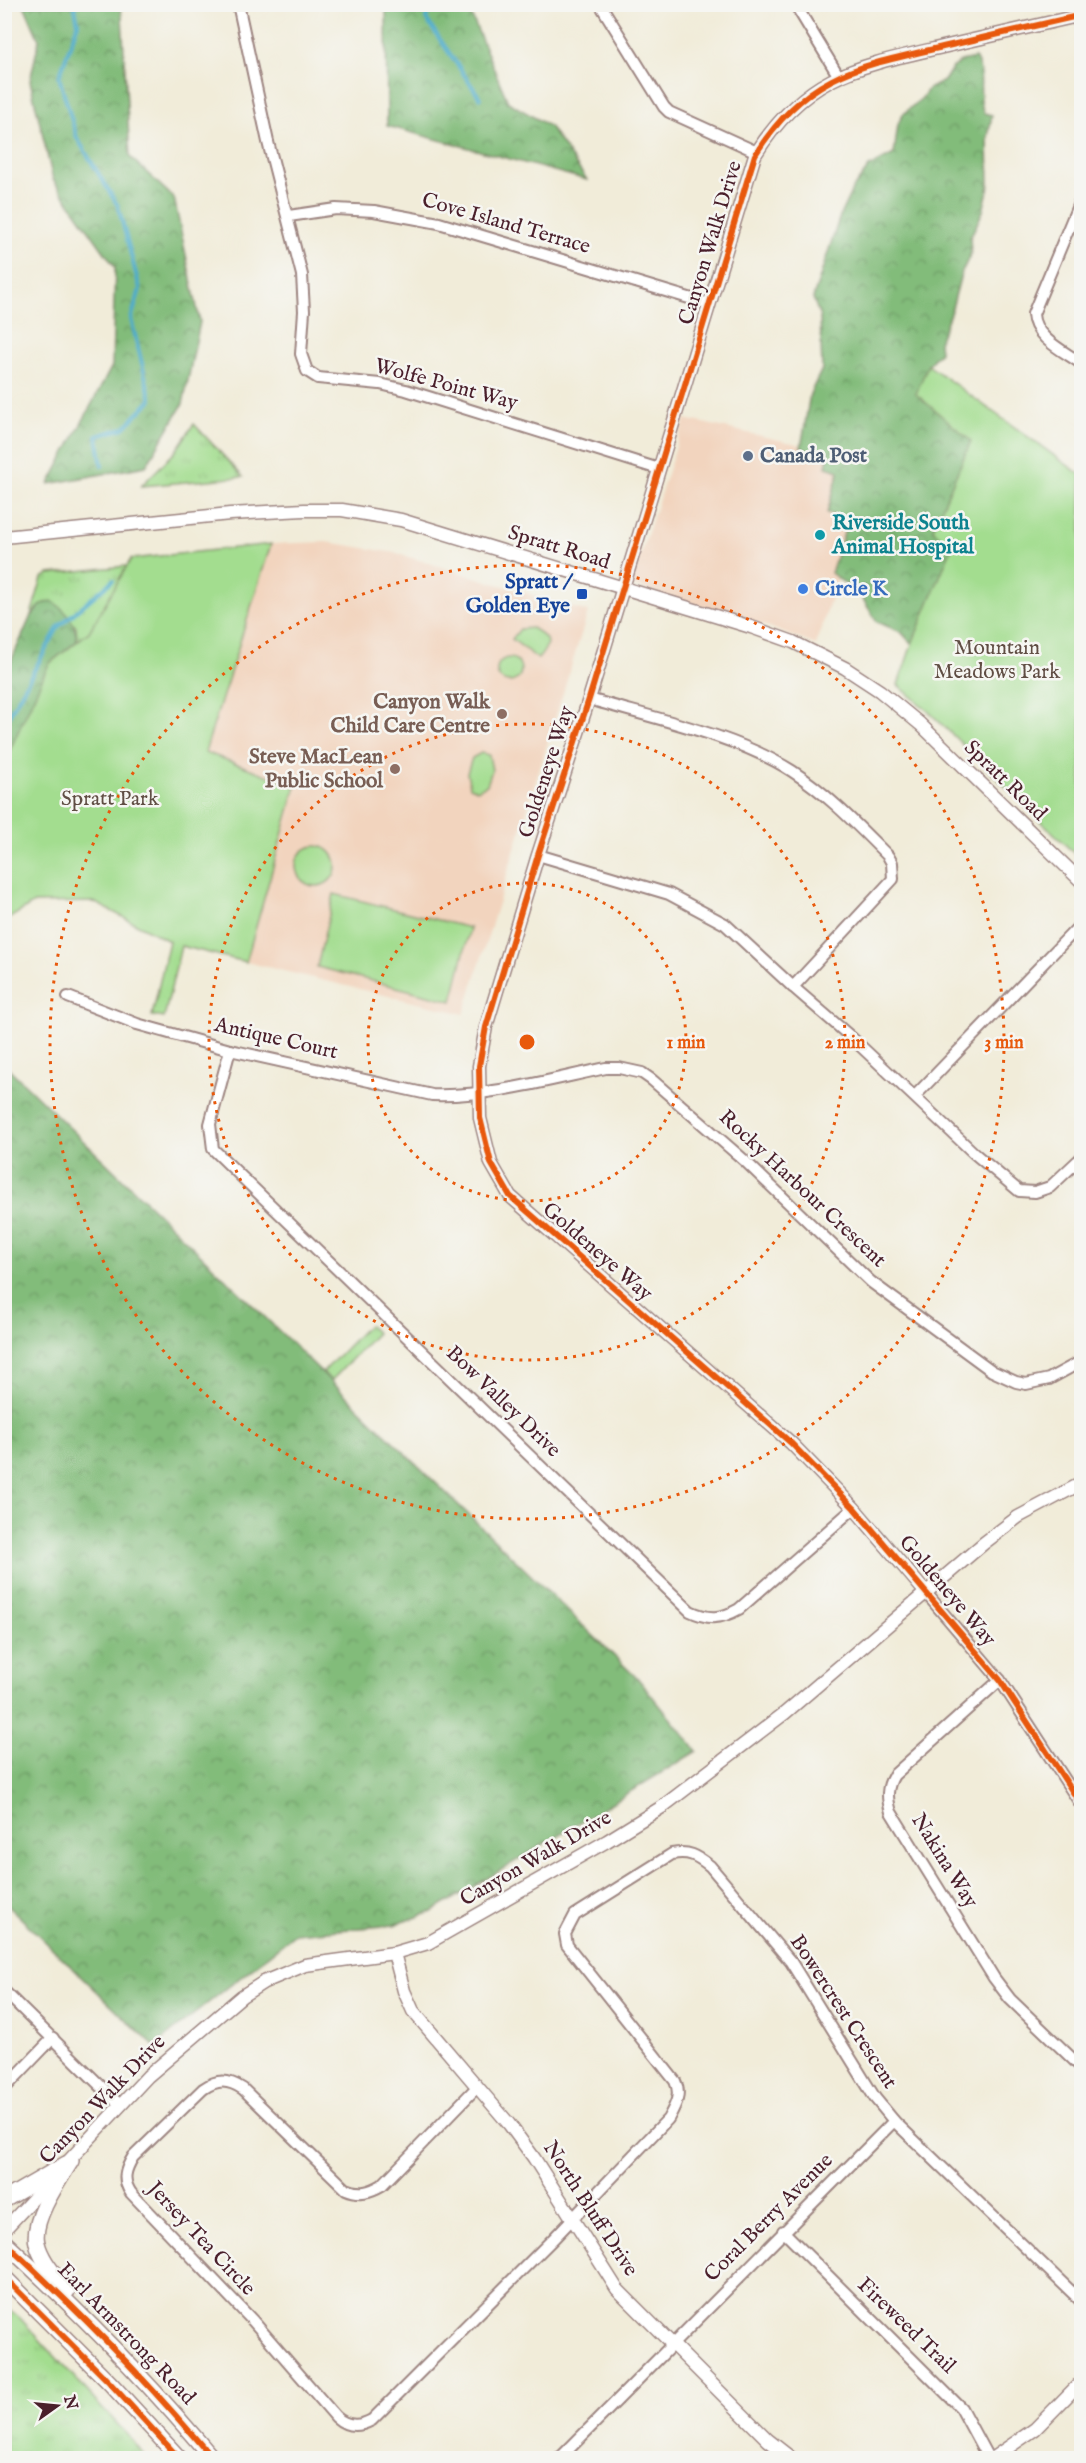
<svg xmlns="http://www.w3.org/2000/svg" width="1086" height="2463" viewBox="0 0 1086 2463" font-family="'IM FELL English',serif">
<defs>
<pattern id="grass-tufts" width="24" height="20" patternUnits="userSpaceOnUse" patternTransform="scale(1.5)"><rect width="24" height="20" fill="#a3dd8f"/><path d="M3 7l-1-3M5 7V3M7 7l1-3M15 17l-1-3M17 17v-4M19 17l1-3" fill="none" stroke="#8ebd7c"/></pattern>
<pattern id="forest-crowns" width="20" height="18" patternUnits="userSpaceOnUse" patternTransform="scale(1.5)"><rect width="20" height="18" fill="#82bc7a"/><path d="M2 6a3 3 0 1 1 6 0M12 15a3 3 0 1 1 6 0" fill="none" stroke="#6c9864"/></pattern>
</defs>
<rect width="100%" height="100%" fill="#f6f6f2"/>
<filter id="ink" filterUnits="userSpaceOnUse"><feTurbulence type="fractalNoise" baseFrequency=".0167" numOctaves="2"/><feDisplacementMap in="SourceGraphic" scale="12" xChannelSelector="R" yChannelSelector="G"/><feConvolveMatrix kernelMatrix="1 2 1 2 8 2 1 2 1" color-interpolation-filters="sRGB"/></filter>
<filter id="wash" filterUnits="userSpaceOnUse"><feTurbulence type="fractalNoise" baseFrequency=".008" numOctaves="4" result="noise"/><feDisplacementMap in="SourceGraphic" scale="24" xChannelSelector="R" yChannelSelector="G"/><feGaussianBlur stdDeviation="1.35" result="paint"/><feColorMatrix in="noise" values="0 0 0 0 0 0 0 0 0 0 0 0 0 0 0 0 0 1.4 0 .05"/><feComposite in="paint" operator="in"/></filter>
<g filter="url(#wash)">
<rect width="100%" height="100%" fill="#f1ecd9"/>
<!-- built -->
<g fill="#f2d4be">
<path d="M685 419 837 453 848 468 857 516 816 645 759 623 631 585Z"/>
<path d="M326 542 396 553 588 612 464 1014 246 962 296 786 205 752 271 544Z"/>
</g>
<!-- grass -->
<g fill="url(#grass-tufts)" stroke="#767e5d" stroke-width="1.5">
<path d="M194 424 243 477 141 486 175 452Z"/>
<path d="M127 566 89 632 77 641 76 626 37 608 30 618 42 578 49 574Z"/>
<path d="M368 1325 377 1333 331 1381 323 1372Z"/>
<path d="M4 2306 19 2317 133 2441 146 2458H5Z"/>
</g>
<!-- forest -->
<g fill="url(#forest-crowns)" stroke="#666e52" stroke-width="1.5">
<path d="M24 5H120L122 16 130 157 174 198 200 322 183 404 146 466 49 484 112 366 115 267 53 180 30 81 39 40Z"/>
<path d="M386 5H467L508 102 549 126 587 180 387 126Z"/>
<path d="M975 58C986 73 976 96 984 113L992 115 988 137 989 186 983 211 970 238 971 253 961 274 952 308 939 342 940 352 928 365 971 441 933 529 951 550 912 644 901 632 877 622 861 596 831 573 848 520 827 513 839 471 826 467 828 457 801 448 810 394 822 369 820 317 813 298 841 213 852 190 869 167 894 154 898 124 903 114 922 98 928 89 944 81 952 68 961 61Z"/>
<path d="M52 601C68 612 75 621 77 641L49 664 5 761V675L30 618 42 604Z"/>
<path d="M4 1064 640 1681 697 1751 432 1912 394 1925 295 1934 154 2046 5 1903Z"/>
</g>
<!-- park -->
<g fill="#a3dd8f" stroke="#767e5d" stroke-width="1.5">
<path d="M928 365 1081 475V860L929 712 898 685 912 644 951 550 933 529 971 441 916 394Z"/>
<path d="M271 544 205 752 296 786 246 962 181 946 164 1018 152 1016 169 941 94 902 34 903 5 921V761L49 664 89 632 131 559Z"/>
<path d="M532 628C549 638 552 643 538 659L512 639 520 629Z"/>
<circle cx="509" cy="670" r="12"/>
<path d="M481 753 489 755 492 770 487 785 477 790 470 787 467 773 472 758Z"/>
<circle cx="316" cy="866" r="20"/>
<path d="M334 894 470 928 452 1001 317 967Z"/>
</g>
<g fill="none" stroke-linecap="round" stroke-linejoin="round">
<!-- stream -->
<g stroke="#4daccb" stroke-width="4">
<path d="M74 4 78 23 59 77 77 138 118 206 140 289 131 319 151 400 124 428 97 436 102 466"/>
<path d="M432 4 426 19 480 98"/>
<path d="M4 724 59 626 113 580"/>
</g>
</g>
</g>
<g filter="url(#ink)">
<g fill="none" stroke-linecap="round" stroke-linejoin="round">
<defs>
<g id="minor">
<path d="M238 4 268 142 302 275 304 311 301 354 307 371 318 378 380 384 406 390 659 469"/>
<path d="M600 4 664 107 669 112 757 152"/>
<path d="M795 4 838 75"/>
<path d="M1082 196 1033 314C1034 338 1064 351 1082 364"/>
<path d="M289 216 336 209 374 211 439 223 709 304"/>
<path d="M589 699C653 718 736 735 792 771 829 795 858 826 888 856L892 863 893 879 793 987"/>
<path d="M538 855 669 894 725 924 793 987 852 1038 975 1154 1019 1191 1035 1192 1050 1187 1082 1157"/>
<path d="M68 997 137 1024 230 1050 432 1095C490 1097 549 1080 606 1068H619L642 1073 652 1080 745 1161 871 1282 992 1371 1016 1382 1026 1384 1049 1379 1082 1361"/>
<path d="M230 1050 210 1124 213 1149 690 1611C709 1620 721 1619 739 1609L854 1508"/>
<path d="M915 1096 1082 923"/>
<path d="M926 1593 1000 1680 1082 1806"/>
<path d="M1000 1680 894 1775C886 1788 887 1798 891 1812L994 1978 1010 1999 1082 2068"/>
<path d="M4 1991 120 2105"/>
<path d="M477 2087 382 2185C370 2192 360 2195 346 2189L243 2089C228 2079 217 2079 203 2089L133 2157C125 2170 122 2180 131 2193L253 2321 336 2417C347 2427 359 2427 372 2420L554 2238 668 2119C675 2106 682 2095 675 2081L567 1945 565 1934 575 1915 672 1854C689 1851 696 1855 710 1866L791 1962 875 2098 894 2121 1082 2302"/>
<path d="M4 2089 53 2038"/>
<path d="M783 2231 961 2408 988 2458"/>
<path d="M560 2458 894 2121"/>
</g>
<g id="tertiary">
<path d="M4 537 230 514 304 510H342L401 520 751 627 793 642 845 668 880 691 920 724 1082 882"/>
<path d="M926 1593 854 1508 791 1443 510 1196 491 1163 480 1118 479 1066 486 1027 538 855 589 699 755 155C806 73 860 66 947 46 992 36 1037 25 1082 15"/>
<path d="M394 1953 404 1991 413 2011 509 2124 534 2158 617 2289 768 2440 791 2458"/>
<path d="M4 2230 148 2076 242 1996 264 1982 305 1965 394 1953 428 1943 607 1841 662 1807 785 1713 984 1543 1018 1517 1082 1483"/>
<path d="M993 2458 1035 2429 1082 2381"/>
</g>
<g id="secondary">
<path d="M4 2200 66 2164"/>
<path d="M4 2242C78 2310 148 2381 212 2458"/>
<path d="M4 2277 109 2382 179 2458"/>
<path d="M67 2291C57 2277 41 2261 37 2243 31 2220 59 2180 71 2161"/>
</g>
</defs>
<!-- minor casing -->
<use href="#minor" stroke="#9e8682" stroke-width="14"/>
<!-- tertiary casing -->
<use href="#tertiary" stroke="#9e8682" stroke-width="15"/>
<!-- secondary casing -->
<use href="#secondary" stroke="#9e8682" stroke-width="18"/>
<!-- minor -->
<use href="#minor" stroke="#fff" stroke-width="10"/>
<!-- tertiary -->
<use href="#tertiary" stroke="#fff" stroke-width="12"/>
<!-- secondary -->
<use href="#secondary" stroke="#fff" stroke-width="15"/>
<defs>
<g id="cycleway">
<path d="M1082 15C1037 25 992 36 947 46 860 66 806 73 755 155L589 699 538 855 486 1027 479 1066 480 1118 491 1163 510 1196 791 1443 854 1508 1000 1680 1082 1806"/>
<path d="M4 2242C78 2310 148 2381 212 2458"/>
<path d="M4 2277 109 2382 179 2458"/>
</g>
</defs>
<!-- cycleway casing -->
<use href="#cycleway" stroke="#f6f6f2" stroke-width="10"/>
<!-- cycleway -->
<use href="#cycleway" stroke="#e8590c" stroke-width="6"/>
</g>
</g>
<!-- distance rings -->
<g fill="none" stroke="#e8590c" stroke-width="3" stroke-dasharray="3 6">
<circle cx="527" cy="1042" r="159"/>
<circle cx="527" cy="1042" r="318"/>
<circle cx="527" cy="1042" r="477"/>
</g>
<!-- markers -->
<circle fill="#5c6f8a" stroke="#f6f6f2" stroke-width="2" cx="748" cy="456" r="6"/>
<circle fill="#0f9aa8" stroke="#f6f6f2" stroke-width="2" cx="820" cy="535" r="6"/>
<circle fill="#3f7fe0" stroke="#f6f6f2" stroke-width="2" cx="803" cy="589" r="6"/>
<rect fill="#1a4fb4" stroke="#f6f6f2" stroke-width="2" x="576" y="588" width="12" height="12" rx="3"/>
<g fill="#8d6e63" stroke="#f6f6f2" stroke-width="2">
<circle cx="502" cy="714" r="6"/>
<circle cx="395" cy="769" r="6"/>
</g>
<g text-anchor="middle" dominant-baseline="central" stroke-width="5" stroke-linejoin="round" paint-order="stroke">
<!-- street labels -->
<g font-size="21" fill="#4a1f2b" stroke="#f6f6f2">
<text transform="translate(506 224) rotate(16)">Cove Island Terrace</text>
<text transform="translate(711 243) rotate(-73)">Canyon Walk Drive</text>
<text transform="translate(446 385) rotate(15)">Wolfe Point Way</text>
<text transform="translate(559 548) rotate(17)">Spratt Road</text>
<text transform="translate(547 772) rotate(-72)">Goldeneye Way</text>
<text transform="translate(1005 781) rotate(44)">Spratt Road</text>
<text transform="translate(276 1039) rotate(13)">Antique Court</text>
<text transform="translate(802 1189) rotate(43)">Rocky Harbour Crescent</text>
<text transform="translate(597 1252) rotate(41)">Goldeneye Way</text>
<text transform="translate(503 1402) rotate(44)">Bow Valley Drive</text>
<text transform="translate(947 1591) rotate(50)">Goldeneye Way</text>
<text transform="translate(536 1859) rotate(-30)">Canyon Walk Drive</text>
<text transform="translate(944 1861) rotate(58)">Nakina Way</text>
<text transform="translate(843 2012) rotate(57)">Bowercrest Crescent</text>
<text transform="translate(103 2100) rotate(-46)">Canyon Walk Drive</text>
<text transform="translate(590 2209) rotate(57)">North Bluff Drive</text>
<text transform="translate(769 2218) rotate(-45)">Coral Berry Avenue</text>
<text transform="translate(201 2239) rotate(47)">Jersey Tea Circle</text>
<text transform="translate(906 2326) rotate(44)">Fireweed Trail</text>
<text transform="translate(126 2334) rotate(46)">Earl Armstrong Road</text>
</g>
<!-- service labels -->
<g font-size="21" font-weight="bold" fill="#4e5e75" stroke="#f6f6f2" text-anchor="start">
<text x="760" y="456">Canada Post</text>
</g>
<!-- culture labels -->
<g font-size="21" font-weight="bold" fill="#0d838f" stroke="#f6f6f2" text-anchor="start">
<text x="832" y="523">Riverside South<tspan x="832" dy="24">Animal Hospital</tspan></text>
</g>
<!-- transit labels -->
<g font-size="21" font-weight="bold" fill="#164399" stroke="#f6f6f2" text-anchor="end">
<text x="570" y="582">Spratt /<tspan x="570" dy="24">Golden Eye</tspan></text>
</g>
<!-- shop labels -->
<g font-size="21" font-weight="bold" fill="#366cbe" stroke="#f6f6f2" text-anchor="start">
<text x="815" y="589">Circle K</text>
</g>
<!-- park labels -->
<g font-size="21" fill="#604e44" stroke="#f6f6f2">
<text x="997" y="648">Mountain<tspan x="997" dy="24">Meadows Park</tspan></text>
<text x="110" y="799">Spratt Park</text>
</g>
<!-- education labels -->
<g font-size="21" font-weight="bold" fill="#785e54" stroke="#f6f6f2" text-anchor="end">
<text x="490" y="702">Canyon Walk<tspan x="490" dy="24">Child Care Centre</tspan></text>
<text x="383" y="757">Steve MacLean<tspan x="383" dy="24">Public School</tspan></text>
</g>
</g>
<circle cx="527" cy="1042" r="9" fill="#e8590c" stroke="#f6f6f2" stroke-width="3"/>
<g font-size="18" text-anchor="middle" font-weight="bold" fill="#e8590c" stroke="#f6f6f2" stroke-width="5" stroke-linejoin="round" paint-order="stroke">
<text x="686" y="1048">1 min</text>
<text x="845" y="1048">2 min</text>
<text x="1004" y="1048">3 min</text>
</g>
<!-- margin -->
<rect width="1086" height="2463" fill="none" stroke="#f6f6f2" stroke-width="24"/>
<!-- north arrow -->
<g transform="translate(57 2406) rotate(75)" stroke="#f6f6f2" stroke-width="4.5" paint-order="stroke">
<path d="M0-4.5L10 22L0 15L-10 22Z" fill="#4a1f2b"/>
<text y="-9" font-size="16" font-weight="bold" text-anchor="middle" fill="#4a1f2b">N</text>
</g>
</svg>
